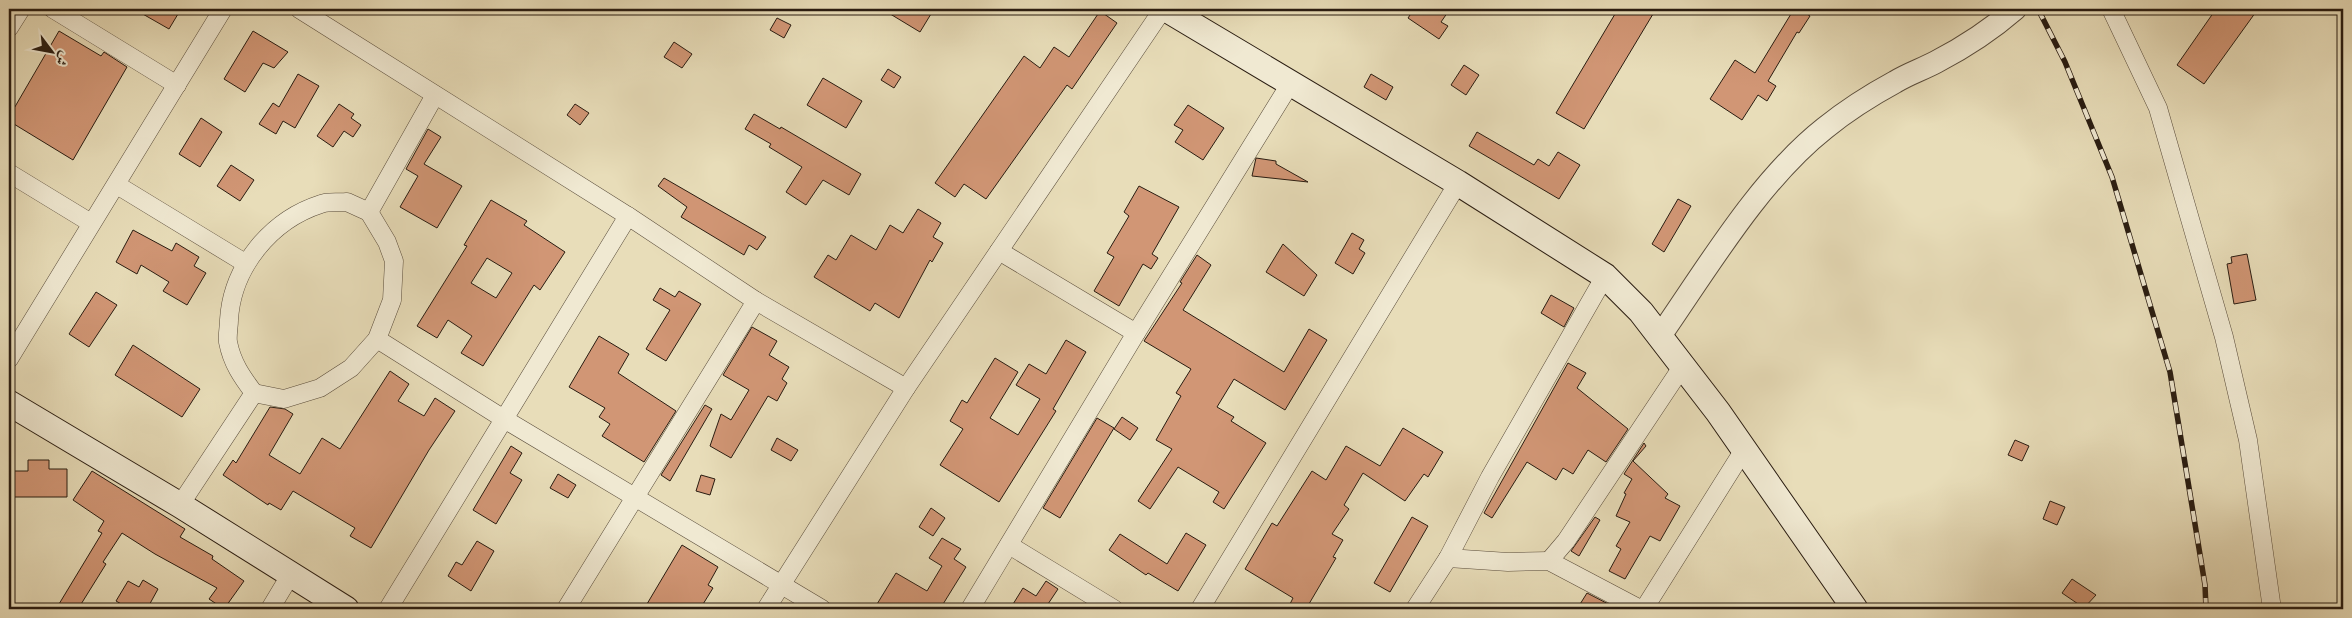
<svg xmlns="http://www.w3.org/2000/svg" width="2352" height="618" viewBox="0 0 2352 618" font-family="'Libre Bodoni',Amiri,serif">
<rect width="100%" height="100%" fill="#e8ddb9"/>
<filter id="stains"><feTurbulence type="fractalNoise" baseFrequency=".004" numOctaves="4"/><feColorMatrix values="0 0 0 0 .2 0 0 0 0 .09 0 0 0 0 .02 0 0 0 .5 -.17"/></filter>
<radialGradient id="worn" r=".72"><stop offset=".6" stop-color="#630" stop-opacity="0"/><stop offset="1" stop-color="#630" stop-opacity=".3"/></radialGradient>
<!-- building -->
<g fill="#d19675" stroke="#291c11" fill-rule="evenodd">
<path d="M134 9H181L169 29Z"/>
<path d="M882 9H934L920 32Z"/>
<path d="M1414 9H1450L1441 22 1448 26 1439 39 1408 18Z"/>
<path d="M1618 9H1656L1584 129 1556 113Z"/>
<path d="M1794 9H1799L1810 16 1799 33 1797 32 1768 81 1776 86 1767 101 1758 95 1742 120 1710 99 1735 60 1755 73Z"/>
<path d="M2216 9H2258L2204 84 2177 65Z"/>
<path d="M1100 11 1117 23 1072 89 1067 85 986 199 964 184 955 197 935 183 1024 56 1040 68 1054 47 1069 57Z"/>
<path d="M777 18 791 25 784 38 770 30Z"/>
<path d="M59 31 101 56 104 52 127 67 73 160 9 121V117Z"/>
<path d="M253 31 288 52 274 68 263 63 245 92 224 79Z"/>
<path d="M674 42 692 54 682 68 664 57Z"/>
<path d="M1464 65 1479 75 1466 95 1451 85Z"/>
<path d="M888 69 901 77 894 88 881 80Z"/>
<path d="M298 74 319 86 295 128 283 121 276 134 259 124 273 103 279 107Z"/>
<path d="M1371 74 1393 87 1386 100 1364 87Z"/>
<path d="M823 78 862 101 846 128 807 105Z"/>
<path d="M339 104 354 114 351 118 361 125 353 137 344 131 333 147 317 136Z"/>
<path d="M575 104 589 113 580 125 567 115Z"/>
<path d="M1188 105 1224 128 1203 160 1175 142 1183 130 1174 125Z"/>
<path d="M754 114 780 129 781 127 861 174 849 195 823 180 806 205 786 192 802 167 769 147 771 144 745 129Z"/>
<path d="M201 118 222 132 200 167 179 154Z"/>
<path d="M428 129 441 137 424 164 462 186 437 228 400 207 418 176 406 169Z"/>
<path d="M1477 132 1534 165 1538 159 1549 166 1558 152 1580 165 1559 199 1469 146Z"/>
<path d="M1256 158 1276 161V164L1308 182 1252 176Z"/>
<path d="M231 165 254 180 240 201 217 186Z"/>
<path d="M664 178 766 237 757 250 749 245 744 255 681 217 687 207 658 186Z"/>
<path d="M1139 186 1179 207 1152 254 1158 258 1151 269 1143 264 1119 306 1094 291 1114 257 1107 253 1129 216 1124 212Z"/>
<path d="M1678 199 1691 206 1664 252 1652 244Z"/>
<path d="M491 200 527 221 524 225 565 252 540 290 534 285 483 366 461 353 472 336 448 320 437 338 417 326 467 246 464 245ZM487 258 512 273 496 298 471 283Z"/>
<path d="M918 209 941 223 933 237 943 243 932 262 930 260 899 318 875 303 870 311 814 277 828 255 836 260 851 235 876 250 890 225 903 233Z"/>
<path d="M133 230 172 251 176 243 199 257 194 266 206 273 187 305 163 291 169 282 141 265 137 274 116 262Z"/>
<path d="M1352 233 1364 240 1359 249 1365 253 1353 274 1335 263Z"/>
<path d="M1283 244 1317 275 1304 296 1266 272Z"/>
<path d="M2247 254 2256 300 2234 304 2227 264 2232 263 2231 257Z"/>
<path d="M1197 255 1211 265 1183 310 1284 372 1309 329 1327 340 1285 410 1234 379 1217 407 1234 417 1231 421 1266 443 1224 509 1213 502 1219 492 1178 467 1150 509 1138 501 1172 449 1156 440 1181 396 1176 393 1191 369 1144 341 1182 283 1180 282Z"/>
<path d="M660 288 675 297 679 291 701 304 666 361 646 349 670 310 653 300Z"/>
<path d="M96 292 117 305 89 347 69 334Z"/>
<path d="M1551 295 1574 308 1564 327 1541 313Z"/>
<path d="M752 327 777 341 769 355 789 367 782 379 787 383 777 401 768 396 731 458 710 446 721 414 731 420 749 390 723 375Z"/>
<path d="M599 336 629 354 618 373 676 411 644 462 602 436 610 424 599 417 605 408 569 387Z"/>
<path d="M1066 340 1086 352 1053 409 1056 411 999 502 940 465 963 429 950 421 962 400 967 403 995 358 1018 372 990 418 1018 435 1040 399 1016 385 1029 364 1046 374Z"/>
<path d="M133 345 200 389 182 417 115 375Z"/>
<path d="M1568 363 1586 373 1577 388 1628 429 1606 462 1588 450 1573 474 1563 468 1556 480 1527 462 1492 518 1484 513Z"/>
<path d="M390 371 409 384 398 401 424 416 435 398 455 411 429 450 371 548 350 536 355 528 293 491 281 510 269 503 268 505 223 475 233 460 236 463 270 407 285 409 293 414 269 455 300 474 322 438 340 449Z"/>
<path d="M705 405 712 409 670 481 661 475Z"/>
<path d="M1122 417 1138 428 1130 440 1114 429Z"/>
<path d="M1097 418 1114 428 1060 518 1043 508Z"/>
<path d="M1403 428 1443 452 1428 477 1424 474 1405 501 1363 473 1344 505 1349 509 1332 534 1343 540 1333 557 1336 558 1306 609H1299L1290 604 1293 598 1245 569 1272 523 1277 526 1312 471 1326 480 1346 446 1380 466Z"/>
<path d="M777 438 798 450 791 461 771 450Z"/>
<path d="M2015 440 2029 446 2022 461 2008 455Z"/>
<path d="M1644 443 1646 446 1633 461 1668 494 1665 498 1680 506 1660 541 1650 536 1625 579 1609 571 1621 549 1616 546 1630 522 1616 516 1626 494 1624 493 1632 479 1624 474Z"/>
<path d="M511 446 522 453 510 473 522 480 496 524 473 510Z"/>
<path d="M28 460H49V469H67V497H14V471H28Z"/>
<path d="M92 471 185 529 180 537 213 556 212 559 244 581 224 609 209 599 217 588 155 554 122 533 103 562 106 564 78 609H56L102 533 98 531 104 521 73 500Z"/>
<path d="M558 474 576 485 568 498 550 488Z"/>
<path d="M701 475 715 479 710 495 696 491Z"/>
<path d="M2050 501 2065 507 2057 525 2043 519Z"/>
<path d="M931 508 945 518 933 536 919 527Z"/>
<path d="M1412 517 1428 526 1390 592 1374 583Z"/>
<path d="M1595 517 1600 520 1579 556 1571 551Z"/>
<path d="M1186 533 1206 545 1178 591 1148 573 1146 575 1109 550 1120 534 1167 564Z"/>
<path d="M942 538 961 549 954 559 966 567 940 609H874L896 573 927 591 942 566 929 558Z"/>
<path d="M477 541 494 551 471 591 448 576 456 562 462 565Z"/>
<path d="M682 545 718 567 708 585 713 588 700 609H644Z"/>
<path d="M2072 579 2096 595 2084 608 2062 593Z"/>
<path d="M143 580 158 589 147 609H130L116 601 128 581 139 587Z"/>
<path d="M1046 581 1058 589 1048 604 1058 609H1010L1023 588 1036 596Z"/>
<path d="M1587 593 1618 609H1577Z"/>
</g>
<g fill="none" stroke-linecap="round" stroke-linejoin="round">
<defs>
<g id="minor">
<path d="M53 9 177 85"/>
<path d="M299 9 628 216 756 301 906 388"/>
<path d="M2111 9 2158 108 2224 337 2248 440 2272 609"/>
<path d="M9 28 21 9"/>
<path d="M9 173 91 223"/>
<path d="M117 185 245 263"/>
<path d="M347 202 369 212 387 242 394 261 392 300 377 339 351 368 320 388 284 399 254 393C242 377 232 363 228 342 227 335 229 327 229 320 232 267 271 220 321 204 328 201 339 203 347 202Z"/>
<path d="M369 212 435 95"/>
<path d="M999 251 1136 333"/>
<path d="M377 339 504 419 822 609"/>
<path d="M9 359 223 9"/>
<path d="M180 505 254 393"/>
<path d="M1009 545 1114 609"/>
<path d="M1448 558 1508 562 1549 561 1640 609"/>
<path d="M1549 561 1566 541 1682 367"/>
<path d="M270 609 291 574"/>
<path d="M388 609 628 216"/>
<path d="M566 609 756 301"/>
<path d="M766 609 906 388 1163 9"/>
<path d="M970 609 1136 333 1290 84"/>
<path d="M1200 609 1458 183"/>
<path d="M1415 609 1448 558 1490 477 1605 276"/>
<path d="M1644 609 1745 448"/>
</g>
<path id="tertiary" d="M1660 336C1708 267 1759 180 1825 128 1846 111 1871 95 1895 82 1908 74 1923 69 1936 62 1963 48 1992 29 2015 9"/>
<g id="secondary">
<path d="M1166 9 1458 183 1605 276 1641 312 1718 412 1855 609"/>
<path d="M9 403 180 505 346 609"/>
</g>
</defs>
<!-- minor casing -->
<use href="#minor" stroke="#594c3b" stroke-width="19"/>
<!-- tertiary casing -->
<use href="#tertiary" stroke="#594c3b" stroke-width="24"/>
<!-- secondary casing -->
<use href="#secondary" stroke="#291c11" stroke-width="27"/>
<!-- minor -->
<use href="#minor" stroke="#f0e9d2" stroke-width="18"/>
<!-- tertiary -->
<use href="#tertiary" stroke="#f0e9d2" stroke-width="22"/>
<!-- secondary -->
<use href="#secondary" stroke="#f0e9d2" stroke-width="25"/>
<defs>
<path id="rail" d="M2038 9 2065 62 2112 177 2170 372 2205 585 2206 609"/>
</defs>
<!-- rail casing -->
<use href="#rail" stroke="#291c11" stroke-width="5.5"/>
<!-- rail -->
<use href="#rail" stroke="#f0e9d2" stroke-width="4" stroke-dasharray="11" stroke-linecap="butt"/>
</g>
<!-- margin -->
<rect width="2352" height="618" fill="none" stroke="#e8ddb9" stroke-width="30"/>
<rect x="10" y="10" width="2332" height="598" fill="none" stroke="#291c11" stroke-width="2.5"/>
<rect x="15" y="15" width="2322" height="588" fill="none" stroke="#291c11"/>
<!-- north arrow -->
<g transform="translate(52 52) rotate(122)" stroke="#f0e9d2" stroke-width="4" paint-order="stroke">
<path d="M0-4L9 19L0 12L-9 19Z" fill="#291c11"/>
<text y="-8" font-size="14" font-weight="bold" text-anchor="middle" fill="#291c11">ش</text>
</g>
<rect width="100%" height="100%" filter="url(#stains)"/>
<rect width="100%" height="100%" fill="url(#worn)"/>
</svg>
